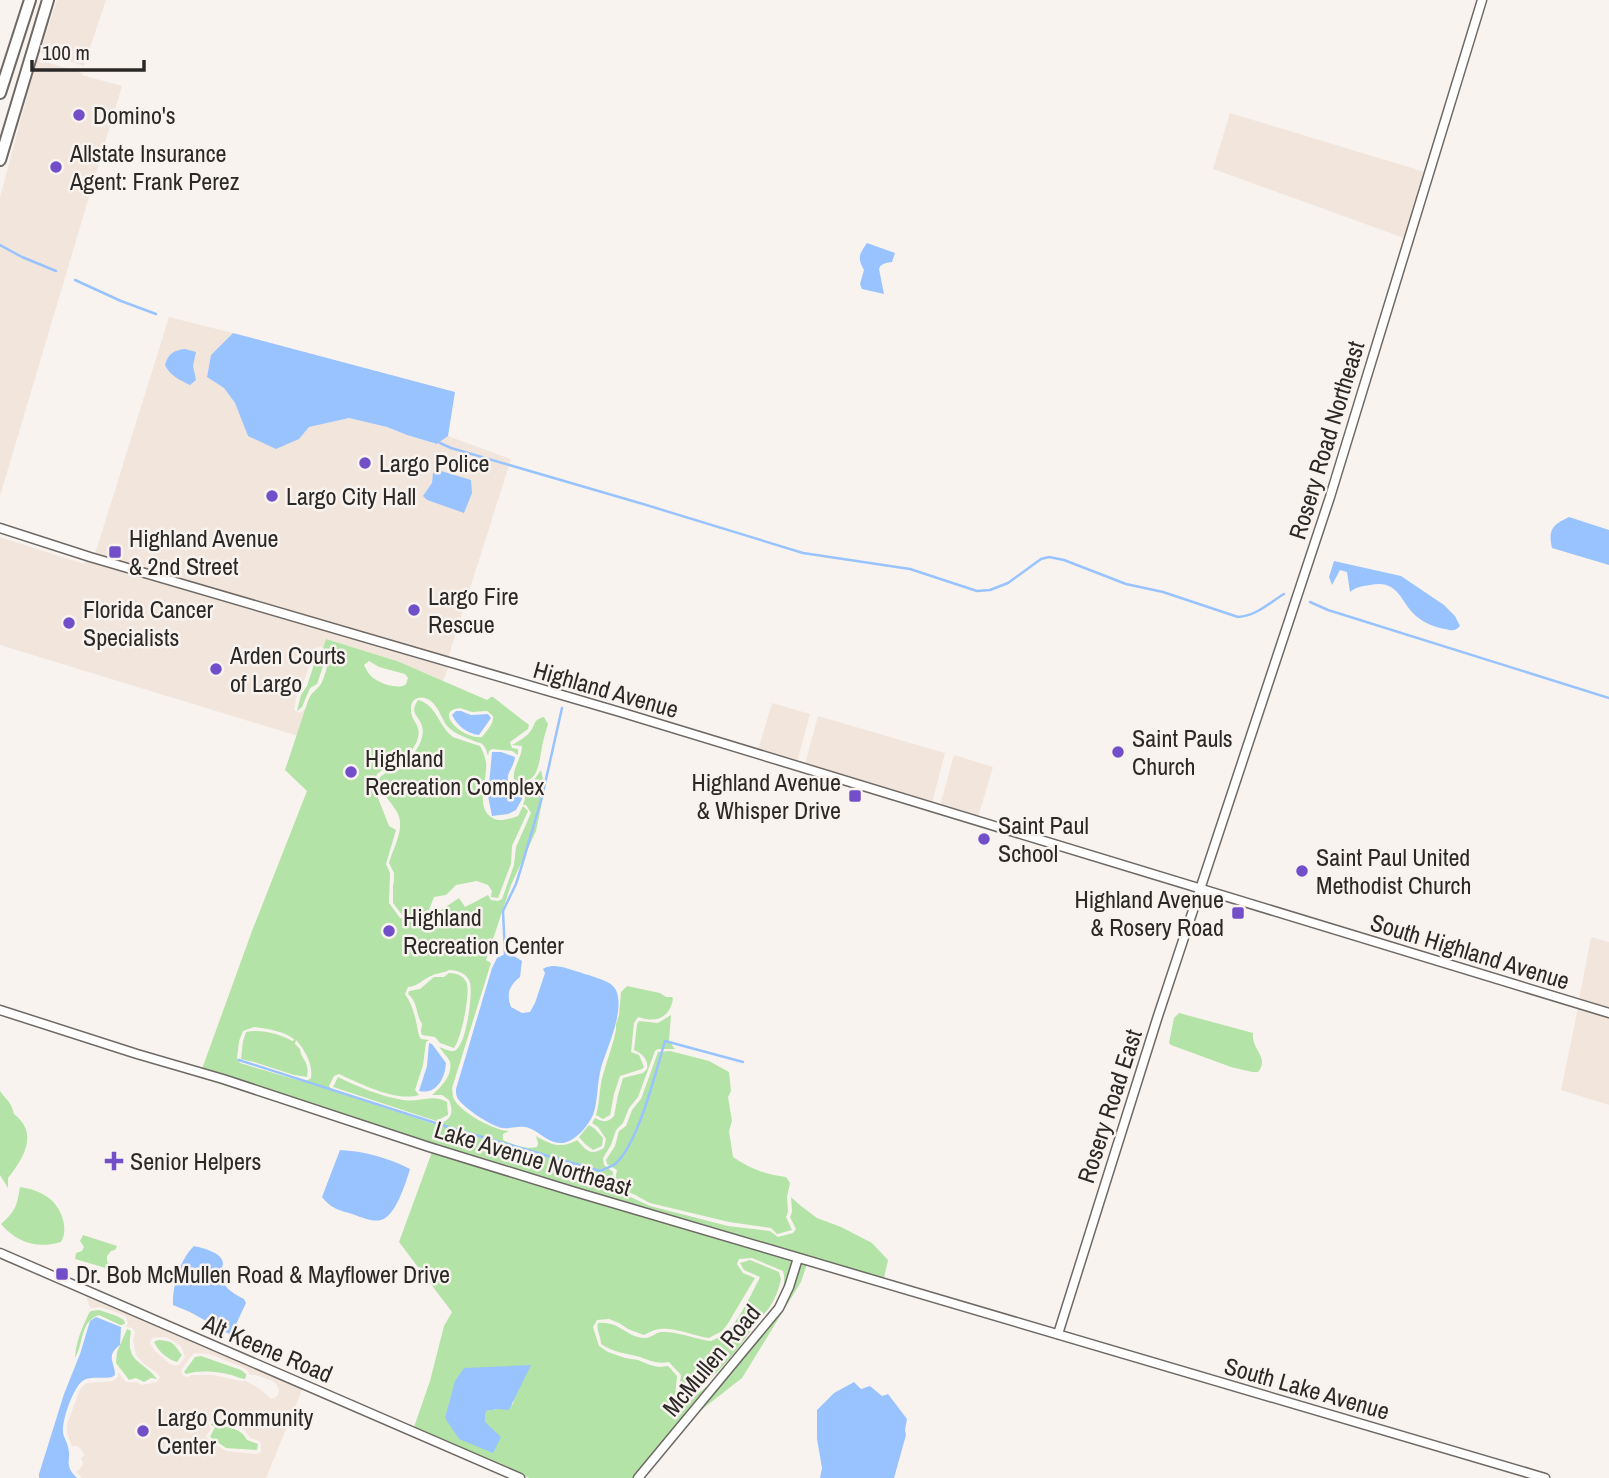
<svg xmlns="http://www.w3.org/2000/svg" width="1609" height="1478" viewBox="0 0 1609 1478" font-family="'Archivo Narrow',sans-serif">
<rect width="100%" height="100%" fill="#f9f3ef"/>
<!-- built -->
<g fill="#f2e5dc" fill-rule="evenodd">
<path d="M57 0H106L84 66 40 52Z"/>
<path d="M37 59 82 73V75L122 86 0 496V197Z"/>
<path d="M1230 113 1425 172 1404 238 1213 169Z"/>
<path d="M169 317 233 333 211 355 207 377 224 388 235 403 248 436 299 439 309 427 349 418 387 427 407 435 436 444 448 436 511 459 448 658 95 554ZM432 483 464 513 427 500 424 496Z"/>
<path d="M0 537 84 564 86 560 449 666 443 681 397 661 326 639 323 648 321 647 315 648 303 684 297 694 294 710 300 713 306 708 298 736 0 645Z"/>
<path d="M772 703 810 714 797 762 758 750Z"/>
<path d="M818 716 945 753 932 803 805 764Z"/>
<path d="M954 755 993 767 978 817 940 806Z"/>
<path d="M1591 937 1609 942V1009L1579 1000Z"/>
<path d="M1578 1008 1609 1017V1105L1561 1090Z"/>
<path d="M85 1294 276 1377 302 1390 266 1478H82L77 1473 76 1471H78L82 1466 83 1463 81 1458 84 1456V1454L78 1446H72L67 1433V1424L80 1389 86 1383 113 1381 118 1377V1372L126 1382H136L142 1385 157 1382 160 1377 156 1372 144 1364 136 1355 133 1340 135 1332 132 1328 126 1327 128 1323 126 1317 118 1313 100 1307 90 1308ZM158 1337H166L181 1346 185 1357 180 1364 176 1366 170 1364 154 1350 150 1343 152 1338ZM194 1353 209 1354 222 1359 246 1369 250 1375H256L273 1381 277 1385 279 1390 278 1395 275 1398 271 1399 260 1389 246 1381H240L213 1375H191L188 1377 183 1376 181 1370ZM212 1420H217L241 1427 246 1432 250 1438 259 1441 261 1444V1452L256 1454 226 1451 212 1442 206 1436 211 1429 208 1423Z"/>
</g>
<!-- green -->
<g fill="#b3e3a6" fill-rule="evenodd">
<path d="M326 639 397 661 487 700 491 697H493L529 725 528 729 510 742 512 748 518 749V755L512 751 492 749 489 751 488 756C487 752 486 749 484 746 480 741 480 744 474 741 464 737 455 734 447 726 442 719 439 709 433 703 424 694 410 696 411 710 411 723 423 724 417 741 413 751 401 763 393 770L384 769 377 774 375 782 379 793 378 798 389 826 396 830 386 864 390 873 389 903 400 918C413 922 423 912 435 914L459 898 465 907 488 895 491 900 498 901 502 899 514 865 516 847 531 813 526 805H523L525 799 524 791 514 784C528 788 534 781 541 770L545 788 536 831 511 885 486 960 491 963 452 1088C453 1092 452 1096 454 1099 460 1112 495 1131 509 1131L503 1134V1140C512 1144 527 1150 537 1147L538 1143 536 1136C551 1145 562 1149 577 1140 587 1151 590 1156 604 1148L606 1139 598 1127 592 1123 595 1118C603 1122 608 1123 614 1116L618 1095 623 1078 643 1073 647 1069C649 1060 642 1053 634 1050L637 1024 639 1021 658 1023 671 1015 669 1041 675 1049H658L655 1051 638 1097 629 1108 623 1123 616 1130 611 1145 603 1158 604 1165 613 1172 611 1187 617 1194H624L650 1206 728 1226 770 1231 778 1237 793 1233 796 1229 790 1217 792 1212 791 1197 801 1206 817 1218 841 1227 872 1243 888 1260 884 1278 573 1187 430 1143 202 1069 252 931 307 791 285 770C293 747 300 724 308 701 312 691 316 691 321 684 325 676 327 666 330 657L323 648ZM369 661 379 667 405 674 408 678C407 680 407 682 406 684 399 691 376 682 371 676 368 673 366 669 364 665ZM460 708 472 712 487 711 493 716C494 724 486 731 482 737 464 740 432 711 460 708ZM449 970C458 970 468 974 470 983 473 994 466 1048 454 1051 450 1052 443 1048 439 1047 442 1051 448 1057 450 1062 453 1075 441 1087 432 1095H442L449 1100C455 1115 450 1122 434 1124L332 1090 329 1086 334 1076 339 1074C361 1084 396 1102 419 1095L415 1090 423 1065 426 1042 429 1040 421 1039 419 1036C416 1021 414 1007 405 994L408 987C418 986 422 980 431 976 438 972 442 974 449 970ZM254 1027C268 1029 285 1031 295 1040L292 1041C279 1034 262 1029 246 1032L243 1041 241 1059 254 1062 294 1075 307 1077C310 1060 301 1061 300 1049L295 1044 296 1040C305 1050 313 1064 311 1078L308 1080 301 1081 240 1063 237 1058 239 1041 243 1031Z"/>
<path d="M319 649 326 657 317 684 310 688 302 707 297 711 301 695 307 686Z"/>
<path d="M418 700C437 705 438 726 453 737 455 738 477 745 480 746 483 751 485 757 486 762 488 778 475 807 491 817 499 823 509 819 518 816L523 806 528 811 512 846 511 864 498 898 491 897 492 891 488 885 477 881 456 885 446 895 434 897 429 910 409 916H403L393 903V886L394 880V873L389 863C393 848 406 828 397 812 391 801 383 796 378 783L380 777 387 772 395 773C406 763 427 744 422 726 418 714 409 714 418 700Z"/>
<path d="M544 717 548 724C546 732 543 739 542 747 539 763 538 788 514 780 512 768 522 758 522 746L512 745C519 741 528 736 532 729 536 722 534 720 544 717Z"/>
<path d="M449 973C456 973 465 976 467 984 470 996 461 1039 454 1048L440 1043 435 1037 422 1035 421 1031 422 1024C416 1015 418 1002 408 994L409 991 420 989 434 977H444Z"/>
<path d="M627 986 660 993 666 997H672L673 999C669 1019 656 1023 638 1017L634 1023 631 1052 639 1055 644 1067 642 1069 620 1076 614 1094 610 1115 603 1119 596 1115C600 1102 599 1088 603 1075 607 1060 613 1045 616 1030V1024L619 1015 621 992Z"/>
<path d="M1179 1013 1253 1033C1251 1050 1270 1057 1258 1072H1252L1231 1067 1171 1045 1169 1043 1174 1018Z"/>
<path d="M670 1051 709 1061 729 1072 731 1091 728 1097 732 1121 729 1131 733 1157C749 1168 766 1175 786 1177L790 1183 787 1197 788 1212 786 1217 792 1230 777 1234 771 1228 729 1222 650 1203C642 1199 633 1193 625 1191 621 1190 617 1189 614 1187L617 1170 607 1164 606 1160 615 1146 619 1131 626 1126 632 1110 641 1099 658 1052Z"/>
<path d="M199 1076 793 1260C787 1280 781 1298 768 1315 777 1302 788 1286 783 1271L752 1258 739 1259 737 1264 743 1273 755 1278 727 1325 722 1331 709 1338C694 1336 670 1325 655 1330 651 1331 648 1333 644 1335L628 1329 619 1323 609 1319 597 1320 593 1327 599 1346 608 1352 625 1358 638 1360 650 1365 659 1367 668 1366 677 1376 675 1397 679 1401C691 1401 702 1390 711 1383L633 1478H529L414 1427 430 1381 444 1326 452 1312 399 1242 432 1152 198 1077ZM530 1365 516 1392 513 1404 498 1409 486 1411 485 1422 459 1439 453 1429 514 1367Z"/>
<path d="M338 1077C358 1087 380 1096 403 1100 418 1103 432 1093 447 1102L448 1115 436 1121 333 1087Z"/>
<path d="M0 1091C7 1101 11 1101 14 1114 39 1133 24 1158 8 1178V1188L0 1175Z"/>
<path d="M589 1125 595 1129 603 1138 602 1146 593 1150 585 1144 579 1137Z"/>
<path d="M20 1187C40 1190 58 1199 63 1220 65 1228 65 1235 61 1242 38 1249 17 1243 1 1224 16 1211 17 1205 20 1187Z"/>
<path d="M83 1235 117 1246 115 1250 111 1251 107 1256V1261L110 1265 109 1269 75 1259 76 1253 82 1251 84 1247 80 1241Z"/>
<path d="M750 1260 779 1272 781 1279C779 1288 776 1297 771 1305 766 1313 758 1319 753 1327 741 1346 702 1397 678 1398L681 1375 669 1362C657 1364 651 1361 640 1357 626 1353 614 1353 601 1344 601 1336 596 1330 598 1323 621 1321 626 1338 645 1338 651 1338 655 1333 661 1332 678 1331 694 1339 711 1341 716 1339 721 1336 726 1332 739 1321 752 1293 760 1277L744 1270 740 1263Z"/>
<path d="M801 1262 807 1264 801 1282 742 1378 696 1414 782 1310 793 1289Z"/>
<path d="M99 1310 117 1316 124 1320 125 1324 120 1325 99 1315C80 1321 84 1343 75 1358 76 1341 82 1328 89 1313L91 1311Z"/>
<path d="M127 1329 131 1331C125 1364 142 1359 157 1379L151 1378 144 1382 136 1378 129 1380 116 1363 117 1352Z"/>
<path d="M158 1340C175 1341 173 1344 182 1355L177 1362C167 1359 158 1351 154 1342Z"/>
<path d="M201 1356 241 1370 246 1374V1376L245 1379 240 1378C226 1372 201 1369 186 1374L184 1372 195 1357Z"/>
<path d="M212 1423C216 1424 219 1425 223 1426 234 1429 241 1429 247 1440L258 1444 257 1450 226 1448 210 1437 215 1427 211 1425Z"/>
</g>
<!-- water -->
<g fill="#98c3ff">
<path d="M867 243 895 253 892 262C886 263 881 263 879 269L884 294 862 289 860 284 864 270C857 257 859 255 867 243Z"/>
<path d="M233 333 455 392 448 436 437 444 407 435 387 427 349 418 309 427 299 439 276 449 248 436 235 403 224 388 207 377 211 355Z"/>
<path d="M185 349 196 352 193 366 196 380 190 385C180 380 170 376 165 365 168 354 174 350 185 349Z"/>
<path d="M441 471 471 480 472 493 464 513 427 500 423 496 432 483 433 473Z"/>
<path d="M1569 517 1609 530V565L1552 548C1548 530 1552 525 1569 517Z"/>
<path d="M1334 561 1401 576 1444 605 1455 616 1460 626C1455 631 1453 631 1445 629 1434 627 1426 624 1416 616 1400 602 1399 579 1370 585 1363 586 1356 587 1350 592L1347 572 1340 570 1332 585 1329 577Z"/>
<path d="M456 711H461L471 715 488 714 491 718 479 735C467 734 457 725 452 715Z"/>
<path d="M492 752H501L515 757C513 774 497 777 520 792L522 799 516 810 508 814 492 816 488 796Z"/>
<path d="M505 954 514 956 522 961 520 977C509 986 506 994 511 1007L522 1013 530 1012 535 1003 545 973 543 969C553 962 568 969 579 972 587 975 608 980 613 986 629 1003 606 1050 601 1068 597 1082 598 1103 593 1115 588 1126 575 1142 562 1143 549 1144 540 1132 529 1128 520 1125 511 1129 502 1128 491 1126 464 1108 458 1099 456 1095 456 1094 456 1089L492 968 497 958Z"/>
<path d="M429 1043 432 1044 446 1063C445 1079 436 1095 419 1091L427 1066Z"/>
<path d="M340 1150C363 1151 389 1158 410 1169 406 1182 396 1216 381 1220 373 1222 363 1218 355 1215 340 1210 332 1210 322 1197Z"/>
<path d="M194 1246C202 1248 222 1252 223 1263 223 1267 220 1271 221 1275 222 1287 234 1294 244 1299L246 1303 231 1335 190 1312 173 1305C172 1287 180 1259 194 1246Z"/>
<path d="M96 1317 121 1327 120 1345C105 1356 115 1362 115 1375L112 1377C103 1379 92 1376 84 1380 74 1385 62 1420 63 1431 63 1437 67 1441 68 1447 72 1461 63 1464 77 1478H39V1474L64 1394 80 1354 90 1321Z"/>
<path d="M531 1365 509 1410 498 1409 486 1411 485 1422 501 1437 493 1453 459 1439 445 1418 455 1381 464 1368Z"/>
<path d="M854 1382 861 1389 870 1386 882 1396 888 1394 907 1419 905 1430 906 1435 894 1478H820L822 1468 817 1439V1410L834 1393Z"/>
</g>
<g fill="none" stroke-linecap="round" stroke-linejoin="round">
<!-- stream -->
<g stroke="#98c3ff" stroke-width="2.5">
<path d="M0 245 22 257 56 271"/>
<path d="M75 280 121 301 156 314"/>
<path d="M440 443 451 448 643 504 803 553 910 569 977 591 990 590 1008 583 1041 559 1049 557 1064 560 1126 584 1163 592 1238 617C1256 616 1269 603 1284 594"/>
<path d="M1310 602 1328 610 1609 698"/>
<path d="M505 954 503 911 516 884 522 865 542 797 562 708"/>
<path d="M239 1060 448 1127 600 1171C604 1169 611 1167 615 1164 638 1145 656 1071 665 1041L743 1062"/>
</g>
<defs>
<g id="tertiary">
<path d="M0 528 90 557 620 712 1609 1013"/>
<path d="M0 1010 137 1054 223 1079 429 1147 572 1191 1545 1478"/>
<path d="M0 1253 520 1478"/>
<path d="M1058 1334 1157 1019 1330 497 1482 0"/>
<path d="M638 1478 779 1308 789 1287 798 1258"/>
</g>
<g id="primary">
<path d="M0 93 30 0"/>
<path d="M0 160 48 0"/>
</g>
</defs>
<!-- tertiary casing -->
<use href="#tertiary" stroke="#6f6965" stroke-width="11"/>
<!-- primary casing -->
<use href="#primary" stroke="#6f6965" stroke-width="14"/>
<!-- tertiary -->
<use href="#tertiary" stroke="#fff" stroke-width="8"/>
<!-- primary -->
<use href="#primary" stroke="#fff" stroke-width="10"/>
</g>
<!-- markers -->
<g fill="#724fc8" stroke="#f9f3ef" stroke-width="2.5">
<circle cx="79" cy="115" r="7"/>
<circle cx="56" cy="167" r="7"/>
<circle cx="365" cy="463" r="7"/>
<circle cx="272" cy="496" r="7"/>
<rect x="108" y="545" width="14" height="14" rx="3.5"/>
<circle cx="414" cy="610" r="7"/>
<circle cx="69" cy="623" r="7"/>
<circle cx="216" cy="669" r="7"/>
<circle cx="1118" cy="752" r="7"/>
<circle cx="351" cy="772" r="7"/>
<rect x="848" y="789" width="14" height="14" rx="3.5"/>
<circle cx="984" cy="839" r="7"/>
<circle cx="1302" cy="871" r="7"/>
<rect x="1231" y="906" width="14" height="14" rx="3.5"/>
<circle cx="389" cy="931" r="7"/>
<path d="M110.5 1150.5h7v7h7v7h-7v7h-7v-7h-7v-7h7z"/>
<rect x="55" y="1267" width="14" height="14" rx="3.5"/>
<circle cx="143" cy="1431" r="7"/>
</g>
<g text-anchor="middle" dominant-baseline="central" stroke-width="5" stroke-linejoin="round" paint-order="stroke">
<!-- poi labels -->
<g font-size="24" fill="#2b2927" stroke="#f9f3ef" text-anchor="start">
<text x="93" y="115">Domino's</text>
<text x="70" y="153">Allstate Insurance<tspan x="70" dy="28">Agent: Frank Perez</tspan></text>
<text x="379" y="463">Largo Police</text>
<text x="286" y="496">Largo City Hall</text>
<text x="129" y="538">Highland Avenue<tspan x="129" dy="28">&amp; 2nd Street</tspan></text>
<text x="428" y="596">Largo Fire<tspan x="428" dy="28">Rescue</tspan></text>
<text x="83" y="609">Florida Cancer<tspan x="83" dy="28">Specialists</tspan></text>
<text x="230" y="655">Arden Courts<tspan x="230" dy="28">of Largo</tspan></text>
<text x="1132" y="738">Saint Pauls<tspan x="1132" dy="28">Church</tspan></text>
<text x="365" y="758">Highland<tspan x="365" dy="28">Recreation Complex</tspan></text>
<text x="841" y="782" text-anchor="end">Highland Avenue<tspan x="841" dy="28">&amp; Whisper Drive</tspan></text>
<text x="998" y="825">Saint Paul<tspan x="998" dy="28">School</tspan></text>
<text x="1316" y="857">Saint Paul United<tspan x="1316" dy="28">Methodist Church</tspan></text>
<text x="1224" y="899" text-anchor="end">Highland Avenue<tspan x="1224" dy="28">&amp; Rosery Road</tspan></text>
<text x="403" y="917">Highland<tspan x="403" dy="28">Recreation Center</tspan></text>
<text x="130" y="1161">Senior Helpers</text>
<text x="76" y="1274">Dr. Bob McMullen Road &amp; Mayflower Drive</text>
<text x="157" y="1417">Largo Community<tspan x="157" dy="28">Center</tspan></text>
</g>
<!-- street labels -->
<g font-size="24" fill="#2b2927" stroke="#f9f3ef">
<text transform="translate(1326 440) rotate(-73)">Rosery Road Northeast</text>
<text transform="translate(606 689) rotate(16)">Highland Avenue</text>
<text transform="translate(1470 951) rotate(17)">South Highland Avenue</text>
<text transform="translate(1109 1106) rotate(-72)">Rosery Road East</text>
<text transform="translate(533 1158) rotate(17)">Lake Avenue Northeast</text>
<text transform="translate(268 1348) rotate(23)">Alt Keene Road</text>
<text transform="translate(711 1360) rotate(-50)">McMullen Road</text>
<text transform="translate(1307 1388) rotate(16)">South Lake Avenue</text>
</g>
</g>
<!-- scale -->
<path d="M32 60v10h112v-10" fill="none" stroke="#2b2927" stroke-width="3.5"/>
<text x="42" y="60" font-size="21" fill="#2b2927" stroke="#f9f3ef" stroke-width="5" paint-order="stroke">100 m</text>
</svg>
